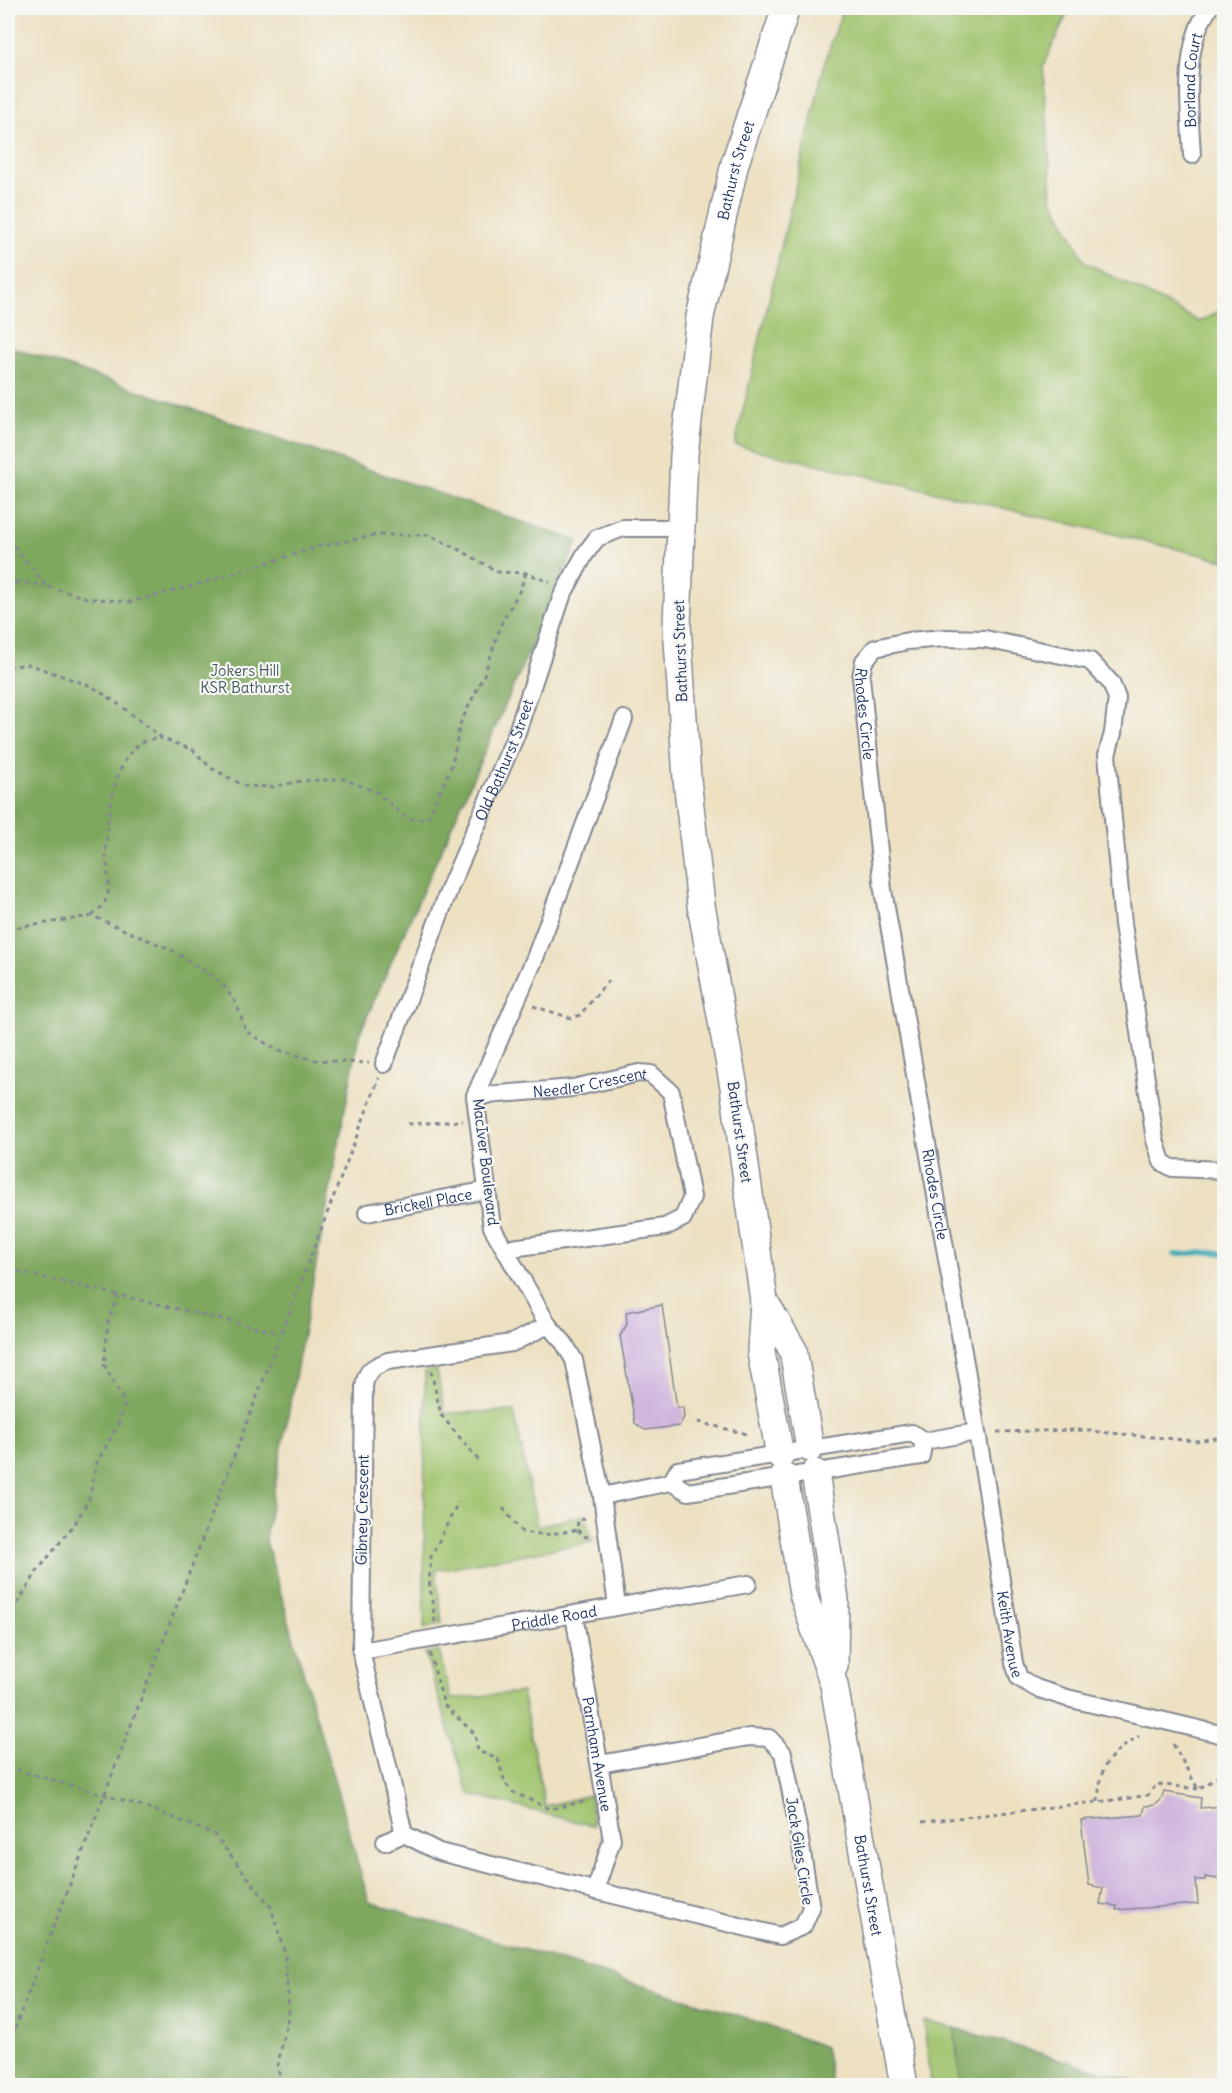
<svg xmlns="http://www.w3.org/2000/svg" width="1232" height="2093" viewBox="0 0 1232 2093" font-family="Delius,sans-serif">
<rect width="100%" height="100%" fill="#f6f6f2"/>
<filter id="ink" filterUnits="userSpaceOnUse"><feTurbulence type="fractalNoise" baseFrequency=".0167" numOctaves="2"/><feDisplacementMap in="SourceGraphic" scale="12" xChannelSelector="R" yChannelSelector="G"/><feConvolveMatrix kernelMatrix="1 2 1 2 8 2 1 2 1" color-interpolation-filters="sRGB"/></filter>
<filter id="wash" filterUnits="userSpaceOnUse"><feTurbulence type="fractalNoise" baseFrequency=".008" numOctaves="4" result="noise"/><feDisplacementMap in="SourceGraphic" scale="24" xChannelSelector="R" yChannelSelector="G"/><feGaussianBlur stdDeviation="1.35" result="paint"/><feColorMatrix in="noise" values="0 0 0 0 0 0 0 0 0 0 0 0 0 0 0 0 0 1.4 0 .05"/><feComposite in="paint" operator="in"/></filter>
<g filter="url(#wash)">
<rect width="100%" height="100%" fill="#ede1c2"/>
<!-- green -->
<g fill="#9fc26b" stroke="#5d7864" stroke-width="1.5">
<path d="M843 8H1070L1043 66 1052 198 1085 262 1200 322 1224 308V560L735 445 824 65Z"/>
<path d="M436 1368 445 1413 514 1411 537 1526 584 1515 593 1542 436 1570 442 1623 424 1629 425 1372Z"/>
<path d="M439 1651 451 1699 522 1692 545 1806 590 1795 593 1826 469 1794 425 1653Z"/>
<path d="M924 2021 954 2028 1147 2085H930Z"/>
</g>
<!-- forest -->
<g fill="#7fa85f" stroke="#4d6c5e" stroke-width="1.5">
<path d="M8 346 578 541 359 1035 265 1538 369 1902 741 2016 825 2047 832 2085 8 2086Z"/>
<path d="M954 2028 1147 2085H961Z"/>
</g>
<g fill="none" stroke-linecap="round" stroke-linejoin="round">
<!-- stream -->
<path stroke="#3aabb6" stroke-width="5" d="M1175 1254 1216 1252 1224 1254"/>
</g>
<g id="blocks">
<!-- building -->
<g fill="#cfb6de">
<path d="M662 1305 677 1408 683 1407 684 1417 679 1426 645 1430 635 1423 620 1336 627 1324 626 1312Z"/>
<path d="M1164 1792 1201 1798 1200 1808 1224 1806V1880L1205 1877V1880H1196L1198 1904 1116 1910 1117 1906 1100 1904 1103 1888 1089 1885 1081 1820 1143 1815 1145 1806 1155 1805 1161 1800Z"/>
</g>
</g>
</g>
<g filter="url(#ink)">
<use href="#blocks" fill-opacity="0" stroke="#848890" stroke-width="1.5"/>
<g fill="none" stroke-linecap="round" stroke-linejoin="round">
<defs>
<g id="minor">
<path id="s1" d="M1192 155C1190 116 1184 66 1198 29 1201 21 1206 14 1209 8"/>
<path id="s2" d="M384 1064 450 887 516 735 562 596 585 554 597 538 623 528H680"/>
<path id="s3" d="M475 1096 573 1088 639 1073 651 1074 671 1092 692 1197 683 1218 665 1227 505 1249"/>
<path id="s4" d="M1224 1170 1172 1168 1162 1162 1155 1140 1123 924 1107 755 1113 733 1117 698 1111 683 1090 661 985 639 945 638 908 641 875 648 864 661 861 677 883 890 987 1490 1014 1663 1019 1678 1036 1688 1067 1698 1224 1735"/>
<path id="s5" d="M367 1213 488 1190"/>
<path d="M548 1325 512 1343 388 1361C372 1367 366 1370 364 1387L361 1651 404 1834 439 1852 780 1936 803 1926 811 1908 798 1828 783 1753 769 1738 749 1737 600 1764"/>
<path d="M671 1482 678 1470 912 1433 924 1441 976 1432"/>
<path d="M602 1496 671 1482 688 1492 921 1456 924 1441"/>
<path d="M617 1606 602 1496 574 1360 564 1343 548 1325 492 1227 475 1096 535 958 624 719"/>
<path id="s6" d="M574 1615 612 1840 595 1891"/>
<path id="s7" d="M361 1651 748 1584"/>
<path d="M385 1842 404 1834"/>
</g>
<g id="primary">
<path d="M764 1301 793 1350 810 1448"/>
<path id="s8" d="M780 1455 761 1352 764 1301 734 1087 701 905 687 779 677 625 684 455 700 317 735 163 786 8"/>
<path d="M815 1473 835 1599 834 1666"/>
<path id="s9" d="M784 1477 803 1594 834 1685 904 2086"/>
</g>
</defs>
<!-- minor casing -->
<use href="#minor" stroke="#848890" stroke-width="20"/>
<!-- primary casing -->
<use href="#primary" stroke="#848890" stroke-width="30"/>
<!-- path -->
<g stroke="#848890" stroke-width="3" stroke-dasharray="4.5 4.5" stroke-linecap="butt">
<path d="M8 539 46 586 87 598 130 602 196 585 320 546 377 535H429L460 550 498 572 526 573 550 582"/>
<path d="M8 579 16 581 8 605"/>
<path d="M16 581 45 586"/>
<path d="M8 667 28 664 93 687 121 706 162 738 193 750 211 768 245 786 273 787 301 781 343 779 377 792 406 818 418 820 428 817 452 765 460 724 484 675 502 622 520 590 526 573"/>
<path d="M92 916C99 909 106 904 108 894 110 882 107 868 106 857 106 825 111 769 136 747 143 740 152 739 162 738"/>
<path d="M8 929 92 916 172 950 222 983 237 1005 246 1031 275 1049 315 1060 369 1063"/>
<path d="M533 1006 571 1018 580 1015 611 977"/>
<path d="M408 1124 463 1121"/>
<path d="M8 1269 280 1333"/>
<path d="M431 1371 441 1415 480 1462"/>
<path d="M698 1422 747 1434"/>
<path d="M997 1432 1078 1430 1196 1441 1224 1437"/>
<path d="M503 1508 522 1532 545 1535 577 1530 578 1520 589 1518"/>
<path d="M577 1530 586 1537 591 1536"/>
<path d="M8 1619 38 1570 76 1522 89 1499 97 1462 118 1425 125 1403 104 1365 108 1322 118 1295"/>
<path d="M435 1622 429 1579 431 1557 458 1502"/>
<path d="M430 1653 444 1705 475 1734 478 1751 498 1759 505 1783 513 1792 550 1809 588 1801"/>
<path d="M1173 1744 1198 1789 1224 1774"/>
<path d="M8 1767 146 1807 214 1834 271 1907 285 1954 289 2013 277 2068 286 2086"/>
<path d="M1098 1802C1101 1762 1106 1758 1139 1736"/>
<path d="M922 1822 1131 1798 1148 1795 1157 1784 1198 1789"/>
<path d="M8 2046 379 1078"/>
</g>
<!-- minor -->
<use href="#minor" stroke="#fff" stroke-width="16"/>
<!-- primary -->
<use href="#primary" stroke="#fff" stroke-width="27"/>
</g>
</g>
<g text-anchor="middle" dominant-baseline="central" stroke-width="4.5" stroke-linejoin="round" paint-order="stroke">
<!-- street labels -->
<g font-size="15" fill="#1b2f5e" stroke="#f6f6f2">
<text stroke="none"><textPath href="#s1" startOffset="75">Borland Court</textPath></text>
<text stroke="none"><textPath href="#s8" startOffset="1298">Bathurst Street</textPath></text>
<text transform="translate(680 651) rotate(-92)">Bathurst Street</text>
<text stroke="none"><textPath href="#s4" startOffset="868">Rhodes Circle</textPath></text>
<text stroke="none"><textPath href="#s2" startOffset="327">Old Bathurst Street</textPath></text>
<text stroke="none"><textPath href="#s3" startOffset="116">Needler Crescent</textPath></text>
<text transform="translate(740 1132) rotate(82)">Bathurst Street</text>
<text transform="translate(486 1162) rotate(83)">MacIver Boulevard</text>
<text stroke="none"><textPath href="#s4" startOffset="1354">Rhodes Circle</textPath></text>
<text stroke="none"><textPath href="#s5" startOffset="62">Brickell Place</textPath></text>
<text transform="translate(362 1510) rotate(-89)">Gibney Crescent</text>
<text stroke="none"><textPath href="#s7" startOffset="196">Priddle Road</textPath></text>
<text stroke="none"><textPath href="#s4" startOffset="1800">Keith Avenue</textPath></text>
<text stroke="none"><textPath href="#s6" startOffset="141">Parnham Avenue</textPath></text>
<text transform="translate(800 1851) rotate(81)">Jack Giles Circle</text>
<text stroke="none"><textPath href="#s9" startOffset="418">Bathurst Street</textPath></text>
</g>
<!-- park labels -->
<g font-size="15" fill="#435b62" stroke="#f6f6f2">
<text x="245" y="670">Jokers Hill<tspan x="245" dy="17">KSR Bathurst</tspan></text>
</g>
</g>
<!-- margin -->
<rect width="1232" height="2093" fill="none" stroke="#f6f6f2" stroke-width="30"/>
</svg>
